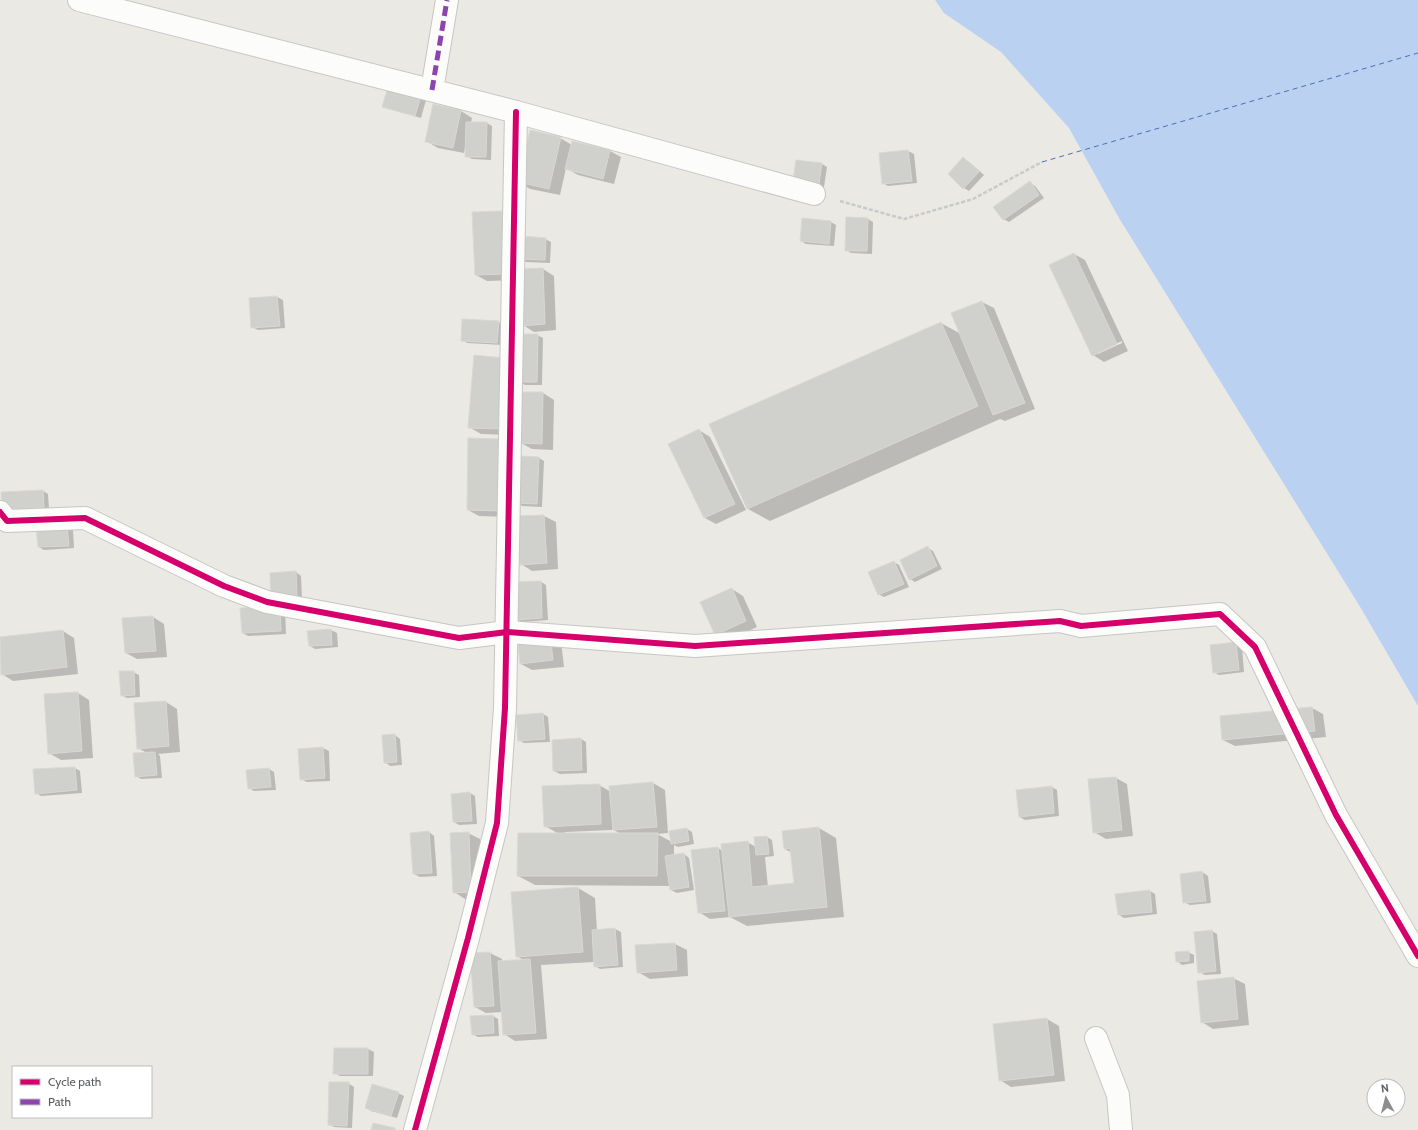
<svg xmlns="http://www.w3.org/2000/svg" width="1418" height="1130" viewBox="0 0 1418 1130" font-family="Cabin,sans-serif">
<rect width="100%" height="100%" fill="#eae9e4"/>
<!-- water -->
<path fill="#bbd1f1" d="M935 0H1418V706L1359 605 1119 218 1069 128 1001 52 944 13Z"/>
<!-- shadow -->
<g fill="#0003" fill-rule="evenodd">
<path d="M420 97 426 100 421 118 389 109 384 106Z"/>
<path d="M461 111 472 118 471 123H487L492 126 491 160 472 159 466 156 465 147 464 153 438 148 426 141Z"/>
<path d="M560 138 572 145 610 151 621 157 614 184 578 175 566 168 560 195 530 189 519 182Z"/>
<path d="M908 151 914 154 917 183 888 186 883 183 880 154Z"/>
<path d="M964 159 969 162 984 175 969 191 964 188 949 174Z"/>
<path d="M822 164 827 167 824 187 799 183Z"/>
<path d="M1030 183 1035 186 1044 198 1009 222 1003 219Z"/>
<path d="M502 212 514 218 516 280 487 281 476 275 473 213Z"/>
<path d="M847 218 868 219 873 222 872 254 851 253 846 250Z"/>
<path d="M831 222 836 225 834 246 806 244 801 241Z"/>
<path d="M545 239 551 242 550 263 526 262 521 259Z"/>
<path d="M1074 254 1085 260 1128 351 1104 362 1093 355ZM1122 341V343L1098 354V352Z"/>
<path d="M543 269 554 276 556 330 534 332 523 325Z"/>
<path d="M277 297 283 300 285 328 258 330 252 327 251 299Z"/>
<path d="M982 302 994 308 1035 409 1005 421 1000 419 770 521 748 509 710 425 941 323 961 334 952 314Z"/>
<path d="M498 322 504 325 503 345 467 343 462 340Z"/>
<path d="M537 335 543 338 542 385H525L520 382Z"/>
<path d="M504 359 511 435 481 434 469 427Z"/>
<path d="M543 393 554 400 553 450 532 449 521 443Z"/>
<path d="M699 430 710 437 746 510 716 524 705 518Z"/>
<path d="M469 439 510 517 479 516 468 510Z"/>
<path d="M539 458 544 461 542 507 522 506 517 502Z"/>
<path d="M43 491 48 494 49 509 9 512 3 509Z"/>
<path d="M544 516 556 522 558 569 532 571 521 564 519 517Z"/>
<path d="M67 526 73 530 74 548 44 550 39 547Z"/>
<path d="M928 548 933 551 942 569 915 582 910 579Z"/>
<path d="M894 562 899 565 909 587 884 597 878 594Z"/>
<path d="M296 572 301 576 302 599 278 600Z"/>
<path d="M541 582 546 585 548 620 522 622 517 619Z"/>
<path d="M732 589 743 596 757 627 727 641 716 634Z"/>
<path d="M285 610 286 634 248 636 243 633Z"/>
<path d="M153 617 164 624 167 657 137 659 126 653Z"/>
<path d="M331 630 337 633 338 647 315 649 310 646 308 632Z"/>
<path d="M63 631 74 638 78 674 13 681 2 674 0 638Z"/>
<path d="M560 633 564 667 532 670 521 664Z"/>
<path d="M1236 643 1242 647 1244 672 1219 675 1214 672Z"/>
<path d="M133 672 139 675 140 697 127 698 122 695Z"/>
<path d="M78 693 89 700 93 758 61 760 49 753Z"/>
<path d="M166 702 177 709 180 752 158 754 160 756 162 778 141 779 136 776 147 753 138 748Z"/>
<path d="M1312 708 1323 714 1326 737 1235 746 1223 740 1221 717Z"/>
<path d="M543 714 548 717 550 742 524 743 519 740Z"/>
<path d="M395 735 400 739 402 765 390 766 385 762Z"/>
<path d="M581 739 586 742 587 773 560 774 554 771Z"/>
<path d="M323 748 329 751 330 781 307 782 301 779 299 750Z"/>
<path d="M75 768 80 771 82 793 41 796 36 793Z"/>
<path d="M269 769 274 772 276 790 254 791 249 788Z"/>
<path d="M1116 778 1127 784 1133 836 1106 839 1094 832Z"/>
<path d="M653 783 665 790 668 833 657 834 672 842 687 829 692 832 694 844 678 847 674 845V856L684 854 689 858 694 890 677 893 671 890V886L535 885 518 876 559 834 545 826 599 785 611 792 610 787ZM612 829 621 834H565V832L612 830Z"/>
<path d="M1052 787 1057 790 1059 816 1025 820 1020 817Z"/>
<path d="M470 793 475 796 477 824 459 825 454 822Z"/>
<path d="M819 828 836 838 844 917 747 926 730 917 710 919 699 912 718 848 723 851 747 842 756 847 767 837 772 840 774 856 765 857 768 887 795 884 792 853 785 849Z"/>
<path d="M429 832 434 836 437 876 420 877 414 874Z"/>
<path d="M468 833 480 839 482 898 465 899 454 892Z"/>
<path d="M1202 872 1208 876 1211 903 1190 905 1184 902 1181 875Z"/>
<path d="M578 888 595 898 597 931 615 929 621 932 623 967 600 969 595 966 594 962 541 965 547 1039 515 1041 504 1034 503 1012 486 1013 475 1007 471 954 490 953 502 959V962L524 960 516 956 512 893Z"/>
<path d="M1150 891 1155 894 1157 914 1124 918 1118 914Z"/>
<path d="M1212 931 1217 934 1221 974 1205 975 1199 972Z"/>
<path d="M675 944 687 950 688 976 650 979 638 972 636 946Z"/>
<path d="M1188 952 1194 955V963L1182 965 1177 961Z"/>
<path d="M1233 978 1245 984 1249 1025 1213 1029 1202 1022Z"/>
<path d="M493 1016 498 1019 499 1036 478 1037 472 1034Z"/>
<path d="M1047 1019 1059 1026 1065 1081 1011 1087 1000 1080 994 1025Z"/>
<path d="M335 1049H368L374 1052 373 1076H340L334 1073Z"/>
<path d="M348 1083 354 1087 352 1128 334 1127 329 1124Z"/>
<path d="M398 1093 404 1096 397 1118 371 1111 366 1108Z"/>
</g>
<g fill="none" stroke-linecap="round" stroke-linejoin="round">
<!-- ferry -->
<path stroke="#4c70b7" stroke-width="1" stroke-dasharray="5 4" stroke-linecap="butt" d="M1042 162 1418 53"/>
</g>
<!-- building -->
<g fill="#d0d0cd" stroke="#d9d8d4">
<path d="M388 87 421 96 415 116 382 107Z"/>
<path d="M433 104 461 110 453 148 425 142Z"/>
<path d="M466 122H487L486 157H465Z"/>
<path d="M530 130 561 137 549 189 518 182Z"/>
<path d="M572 141 610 150 603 179 565 169Z"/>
<path d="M908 150 912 181 882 184 879 153Z"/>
<path d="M963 157 979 172 963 189 948 174Z"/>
<path d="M796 160 822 163 819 184 793 180Z"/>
<path d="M1030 181 1039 195 1003 220 993 207Z"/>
<path d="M502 211 504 274 475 275 472 212Z"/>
<path d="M846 217 868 218 867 251H845Z"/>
<path d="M802 218 831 221 829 244 800 241Z"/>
<path d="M521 236 546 238 545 260 520 259Z"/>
<path d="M1074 253 1117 344 1092 356 1049 265Z"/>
<path d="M543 268 545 324 522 326 519 269Z"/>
<path d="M277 296 280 326 251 328 249 298Z"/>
<path d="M982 301 1025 403 993 415 951 313Z"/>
<path d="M462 319 499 321 497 343 461 341Z"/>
<path d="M941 322 978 406 747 509 709 424Z"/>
<path d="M519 334H538L537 382H519Z"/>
<path d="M474 355 504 358 500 429 468 428Z"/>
<path d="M521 392H543L542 444 520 443Z"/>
<path d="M699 429 735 504 704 518 668 444Z"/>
<path d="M468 438 500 439 499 511 467 510Z"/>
<path d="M518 456 539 457 537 504 516 503Z"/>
<path d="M43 490 44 507 2 510 1 492Z"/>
<path d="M544 515 547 563 520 565 518 516Z"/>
<path d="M67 525 69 546 38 547 36 527Z"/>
<path d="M928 546 937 566 909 580 900 560Z"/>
<path d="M894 561 904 584 878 595 868 572Z"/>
<path d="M296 571 297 596 271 598 270 573Z"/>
<path d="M541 581 542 618 516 620 514 582Z"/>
<path d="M732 588 746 621 715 635 700 602Z"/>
<path d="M280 606 281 631 242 633 240 608Z"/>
<path d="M153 616 156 651 125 653 122 618Z"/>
<path d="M549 625 553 660 520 664 516 629Z"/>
<path d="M331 629 332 645 309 646 307 631Z"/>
<path d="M63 630 67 667 1 675 0 637Z"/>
<path d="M1236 642 1239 670 1213 673 1210 645Z"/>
<path d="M119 671H134L135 695 121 696Z"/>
<path d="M78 692 82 751 48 754 44 694Z"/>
<path d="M166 701 169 746 137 749 134 703Z"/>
<path d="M1312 707 1315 731 1222 740 1220 716Z"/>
<path d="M543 713 545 739 518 741 516 715Z"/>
<path d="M395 734 397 762 384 763 382 735Z"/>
<path d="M581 738 582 770 553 771 552 740Z"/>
<path d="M323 747 325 778 300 780 298 749Z"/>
<path d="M155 752 157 775 135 777 133 753Z"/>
<path d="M75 767 77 790 35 794 33 769Z"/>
<path d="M269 768 271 787 248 789 246 770Z"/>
<path d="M1116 777 1122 830 1093 833 1088 779Z"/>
<path d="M653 782 657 827 613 830 609 786Z"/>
<path d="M600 784 601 824 544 827 542 786Z"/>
<path d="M1052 786 1054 813 1019 817 1016 790Z"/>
<path d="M470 792 472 821 453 822 451 794Z"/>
<path d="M819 827 827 907 729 917 721 844 748 841 752 887 794 883 790 848 784 849 782 831Z"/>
<path d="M687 828 689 841 671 844 669 831Z"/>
<path d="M429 831 432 873 413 874 410 833Z"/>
<path d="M469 832 471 892 453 893 450 833Z"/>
<path d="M518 833H658L657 876H517Z"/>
<path d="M767 836 769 854 756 855 754 837Z"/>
<path d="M718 847 725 911 698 913 691 850Z"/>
<path d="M684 853 689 887 670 890 665 856Z"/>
<path d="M1202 871 1206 901 1183 903 1180 874Z"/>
<path d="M578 887 583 952 516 957 511 892Z"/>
<path d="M1150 890 1152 912 1118 915 1115 894Z"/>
<path d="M615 928 618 965 594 967 592 930Z"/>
<path d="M1212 930 1216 971 1198 973 1194 932Z"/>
<path d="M675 943 677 970 637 973 635 945Z"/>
<path d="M1189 951V961L1176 962 1175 952Z"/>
<path d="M490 952 494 1006 474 1007 470 953Z"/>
<path d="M530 959 536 1033 503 1035 498 961Z"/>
<path d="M1234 977 1238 1019 1201 1023 1197 981Z"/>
<path d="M493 1015 494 1033 472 1035 470 1016Z"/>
<path d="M1047 1018 1054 1075 999 1081 993 1024Z"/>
<path d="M334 1048H368V1074H333Z"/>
<path d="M329 1082H349L347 1126 328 1125Z"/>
<path d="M372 1084 399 1092 391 1116 365 1108Z"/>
<path d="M373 1123 395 1128V1130H371Z"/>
</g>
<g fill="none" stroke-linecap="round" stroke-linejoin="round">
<defs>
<g id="street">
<path d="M79 0 516 112 814 194"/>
<path d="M432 90 447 0"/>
<path d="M0 512 7 521 85 518 224 586 267 602 459 638 507 632 695 646 1060 621 1081 626 1220 614 1255 647 1336 815 1418 956"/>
<path d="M1096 1038 1118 1095 1121 1130"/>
<path d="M415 1130 468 938 497 823 505 708 516 112"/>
</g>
</defs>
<!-- street casing -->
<use href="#street" stroke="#c6c6c4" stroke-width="24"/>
<!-- path -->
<path stroke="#c7cbc9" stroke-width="2.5" stroke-dasharray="4 2" stroke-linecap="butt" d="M840 201 904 219 973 199 1042 162"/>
<!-- street -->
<use href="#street" stroke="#fcfcfb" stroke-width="22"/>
<!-- quiet -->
<path stroke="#8e44ad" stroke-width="5" stroke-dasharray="10 5" stroke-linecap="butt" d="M432 90 447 0"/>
<defs>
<g id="cycleway">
<path d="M0 512 7 521 85 518 224 586 267 602 459 638 507 632 695 646 1060 621 1081 626 1220 614 1255 647 1336 815 1418 956"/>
<path d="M415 1130 468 938 497 823 505 708 516 112"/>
</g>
</defs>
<!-- cycleway casing -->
<use href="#cycleway" stroke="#fff" stroke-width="8"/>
<!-- cycleway -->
<use href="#cycleway" stroke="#d6006c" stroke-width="6"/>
</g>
<!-- legend -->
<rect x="12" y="1066" width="140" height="52" fill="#ffffff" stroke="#bdbec0"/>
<rect x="20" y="1079" width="20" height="6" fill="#d6006c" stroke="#bdbec0"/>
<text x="48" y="1086" font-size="12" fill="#5a5c61">Cycle path</text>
<rect x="20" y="1099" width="20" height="6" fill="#8e44ad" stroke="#bdbec0"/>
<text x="48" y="1106" font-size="12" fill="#5a5c61">Path</text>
<!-- north arrow -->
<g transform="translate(1386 1098) rotate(353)"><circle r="19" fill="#ffffff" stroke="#bdbec0"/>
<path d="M0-3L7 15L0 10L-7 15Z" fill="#8c8d8f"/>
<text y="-6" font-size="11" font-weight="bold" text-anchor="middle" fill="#5a5c61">N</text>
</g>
</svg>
